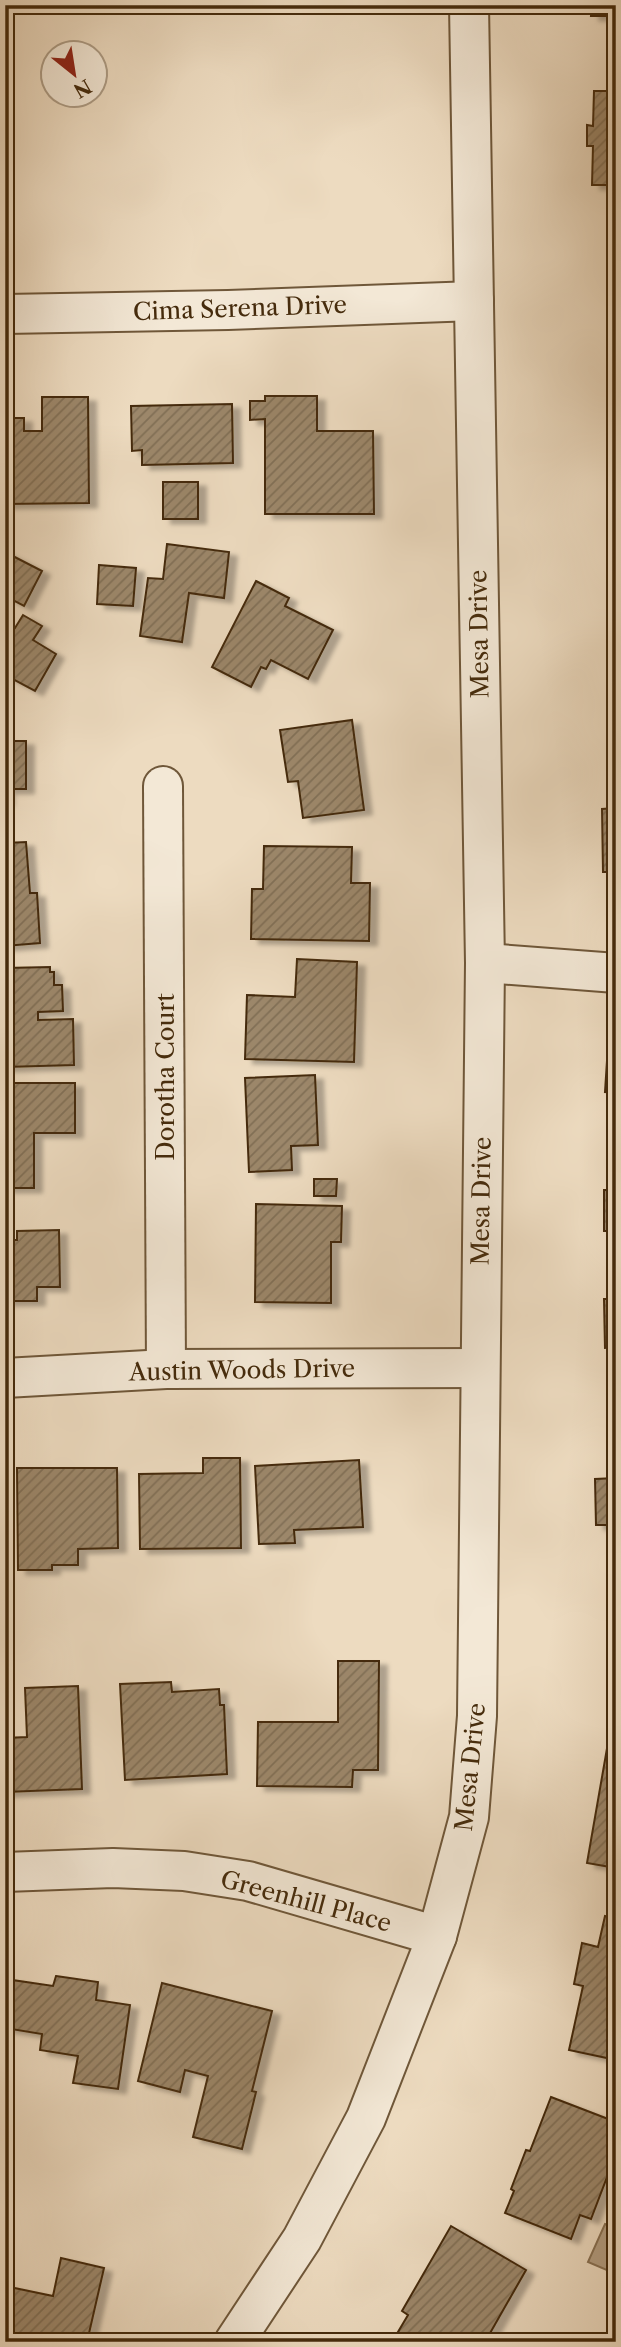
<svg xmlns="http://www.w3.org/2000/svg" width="621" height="2347" viewBox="0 0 621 2347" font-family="'Libre Caslon Text',serif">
<defs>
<pattern id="building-hatch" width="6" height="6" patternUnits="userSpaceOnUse" patternTransform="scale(1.75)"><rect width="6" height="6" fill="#9c876a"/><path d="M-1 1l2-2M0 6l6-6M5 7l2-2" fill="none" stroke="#816f56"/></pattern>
<filter id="shadow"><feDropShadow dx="8" dy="4.5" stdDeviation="2" flood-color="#0004"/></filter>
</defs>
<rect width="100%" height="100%" fill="#eddbc0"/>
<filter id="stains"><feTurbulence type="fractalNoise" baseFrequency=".00286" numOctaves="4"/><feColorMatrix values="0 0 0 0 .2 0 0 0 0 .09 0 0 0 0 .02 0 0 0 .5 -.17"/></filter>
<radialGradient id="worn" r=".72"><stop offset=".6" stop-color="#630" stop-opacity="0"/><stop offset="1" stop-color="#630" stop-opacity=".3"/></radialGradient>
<!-- water -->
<path fill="#b49f83" stroke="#887153" stroke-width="2" d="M605 2224 616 2229V2255L609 2271 588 2262Z"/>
<!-- building -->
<g fill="url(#building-hatch)" stroke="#452b0c" stroke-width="2" filter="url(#shadow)">
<path d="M592 5H616V16H591Z"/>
<path d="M594 91H616V185H592L593 146H587V125L593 126Z"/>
<path d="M614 210H616V329H611Z"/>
<path d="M265 396H317V431H373L374 514H265V419L250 420V401H265Z"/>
<path d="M42 397H88L89 503 5 504V418H24V431H42Z"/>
<path d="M232 404 233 463 142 465V450L132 451 131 406Z"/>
<rect x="163" y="482" width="35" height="37"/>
<path d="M167 544 229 552 224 598 189 593 182 642 140 636 148 578 163 579Z"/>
<path d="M5 552 42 571 24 606 5 596Z"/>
<path d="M99 565 136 568 133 606 97 604Z"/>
<path d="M256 581 289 598 285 606 333 630 308 679 271 660 266 669 261 667 251 687 212 667Z"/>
<path d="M23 615 42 626 33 640 56 654 35 691 5 675V622L15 628Z"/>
<path d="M352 720 364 810 303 818 298 781 288 782 280 730Z"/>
<path d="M5 741H26V789H6V802Z"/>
<path d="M616 808V872H603L602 809Z"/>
<path d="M26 842 30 893H37L40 943 5 946V843Z"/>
<path d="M264 846 352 847 351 883H370L369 941 251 939 252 889H263Z"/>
<path d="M297 959 357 962 354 1062 245 1059 247 995 295 997Z"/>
<path d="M50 967V972H54V985H62L63 1011 38 1012V1020L73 1019 74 1065 5 1067V968Z"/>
<path d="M608 1045 616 1046V1093L605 1092Z"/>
<path d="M315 1075 318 1145 291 1146 292 1170 249 1172 245 1078Z"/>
<path d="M5 1083H75V1133H34V1188H5Z"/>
<path d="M314 1179H337L336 1196H314Z"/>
<rect x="604" y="1190" width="12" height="41"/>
<path d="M256 1204 342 1206 341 1242H331V1303L255 1302Z"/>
<path d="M59 1230 60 1287H37V1301H5V1240H17V1231Z"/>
<path d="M604 1299H616V1347L605 1348Z"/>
<path d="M203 1458H240L241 1548 140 1549 139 1474 203 1473Z"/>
<path d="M359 1460 363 1527 294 1530 295 1543 259 1544 255 1466Z"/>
<path d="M17 1468H117L118 1548 78 1549V1565H52V1570H18Z"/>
<path d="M616 1478V1525H596L595 1479Z"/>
<path d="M613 1573H616V1622L615 1606Z"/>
<path d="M338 1661H379L378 1770H353L352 1787 257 1786 258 1722H338Z"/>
<path d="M171 1682 172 1692 219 1689 220 1705H224L227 1774 125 1780 120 1684Z"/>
<path d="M78 1686 82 1789 5 1792V1738L27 1737 25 1688Z"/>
<path d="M609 1737 616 1738V1868L587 1863Z"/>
<path d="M605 1916 616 1918V2060L569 2050 583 1986 574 1984 582 1943 598 1947Z"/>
<path d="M56 1976 98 1982 96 2000 130 2005 118 2089 73 2083 78 2056 40 2050 42 2034 5 2028 12 1980 53 1986Z"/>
<path d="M162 1983 272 2011 252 2091 256 2092 242 2149 193 2137 208 2076 185 2070 180 2092 138 2081Z"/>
<path d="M551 2097 616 2122V2174L609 2172 591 2219 580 2215 571 2239 505 2213 514 2191 511 2189 526 2150 530 2151Z"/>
<path d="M451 2226 526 2270 485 2342H414L398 2332 408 2315 402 2311Z"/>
<path d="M61 2258 104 2268 87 2342H5V2286L53 2296Z"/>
</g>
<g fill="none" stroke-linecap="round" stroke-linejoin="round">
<defs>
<g id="minor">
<path d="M5 314 228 310 474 301"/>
<path d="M163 786 166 1369"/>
<path d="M485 963 616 973"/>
<path d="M5 1378 166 1369 479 1368"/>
<path d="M5 1872 113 1868 184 1871 248 1881 437 1936"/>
<path d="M234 2342 302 2239 366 2118 437 1936 469 1817 477 1716 485 963 469 5"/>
</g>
</defs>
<!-- minor casing -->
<use href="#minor" stroke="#6f5739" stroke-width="42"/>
<!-- minor -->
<use href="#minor" stroke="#f3e8d6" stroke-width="38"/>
</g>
<g text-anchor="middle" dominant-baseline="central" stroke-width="6" stroke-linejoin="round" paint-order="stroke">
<!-- street labels -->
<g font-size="24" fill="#452b0c" stroke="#f3e8d6">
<text transform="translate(240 308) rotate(-2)">Cima Serena Drive</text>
<text transform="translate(479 634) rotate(-91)">Mesa Drive</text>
<text transform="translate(165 1077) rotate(-90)">Dorotha Court</text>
<text transform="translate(481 1201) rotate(-89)">Mesa Drive</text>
<text transform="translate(242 1370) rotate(-1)">Austin Woods Drive</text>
<text transform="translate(470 1767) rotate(-84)">Mesa Drive</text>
<text transform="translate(306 1901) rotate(15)">Greenhill Place</text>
</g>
</g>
<!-- margin -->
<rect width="621" height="2347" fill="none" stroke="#eddbc0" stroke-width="28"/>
<rect x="7" y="7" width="607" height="2333" fill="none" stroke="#452b0c" stroke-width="3.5"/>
<rect x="14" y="14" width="593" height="2319" fill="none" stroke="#452b0c" stroke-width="2"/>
<!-- north arrow -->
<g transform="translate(74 74) rotate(150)"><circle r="33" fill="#f3e8d6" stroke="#ad9c85" stroke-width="2"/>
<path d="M0-5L12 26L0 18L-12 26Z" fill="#8f2418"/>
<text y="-10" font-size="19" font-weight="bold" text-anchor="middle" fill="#452b0c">N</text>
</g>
<rect width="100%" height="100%" filter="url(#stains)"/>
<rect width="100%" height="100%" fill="url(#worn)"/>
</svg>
